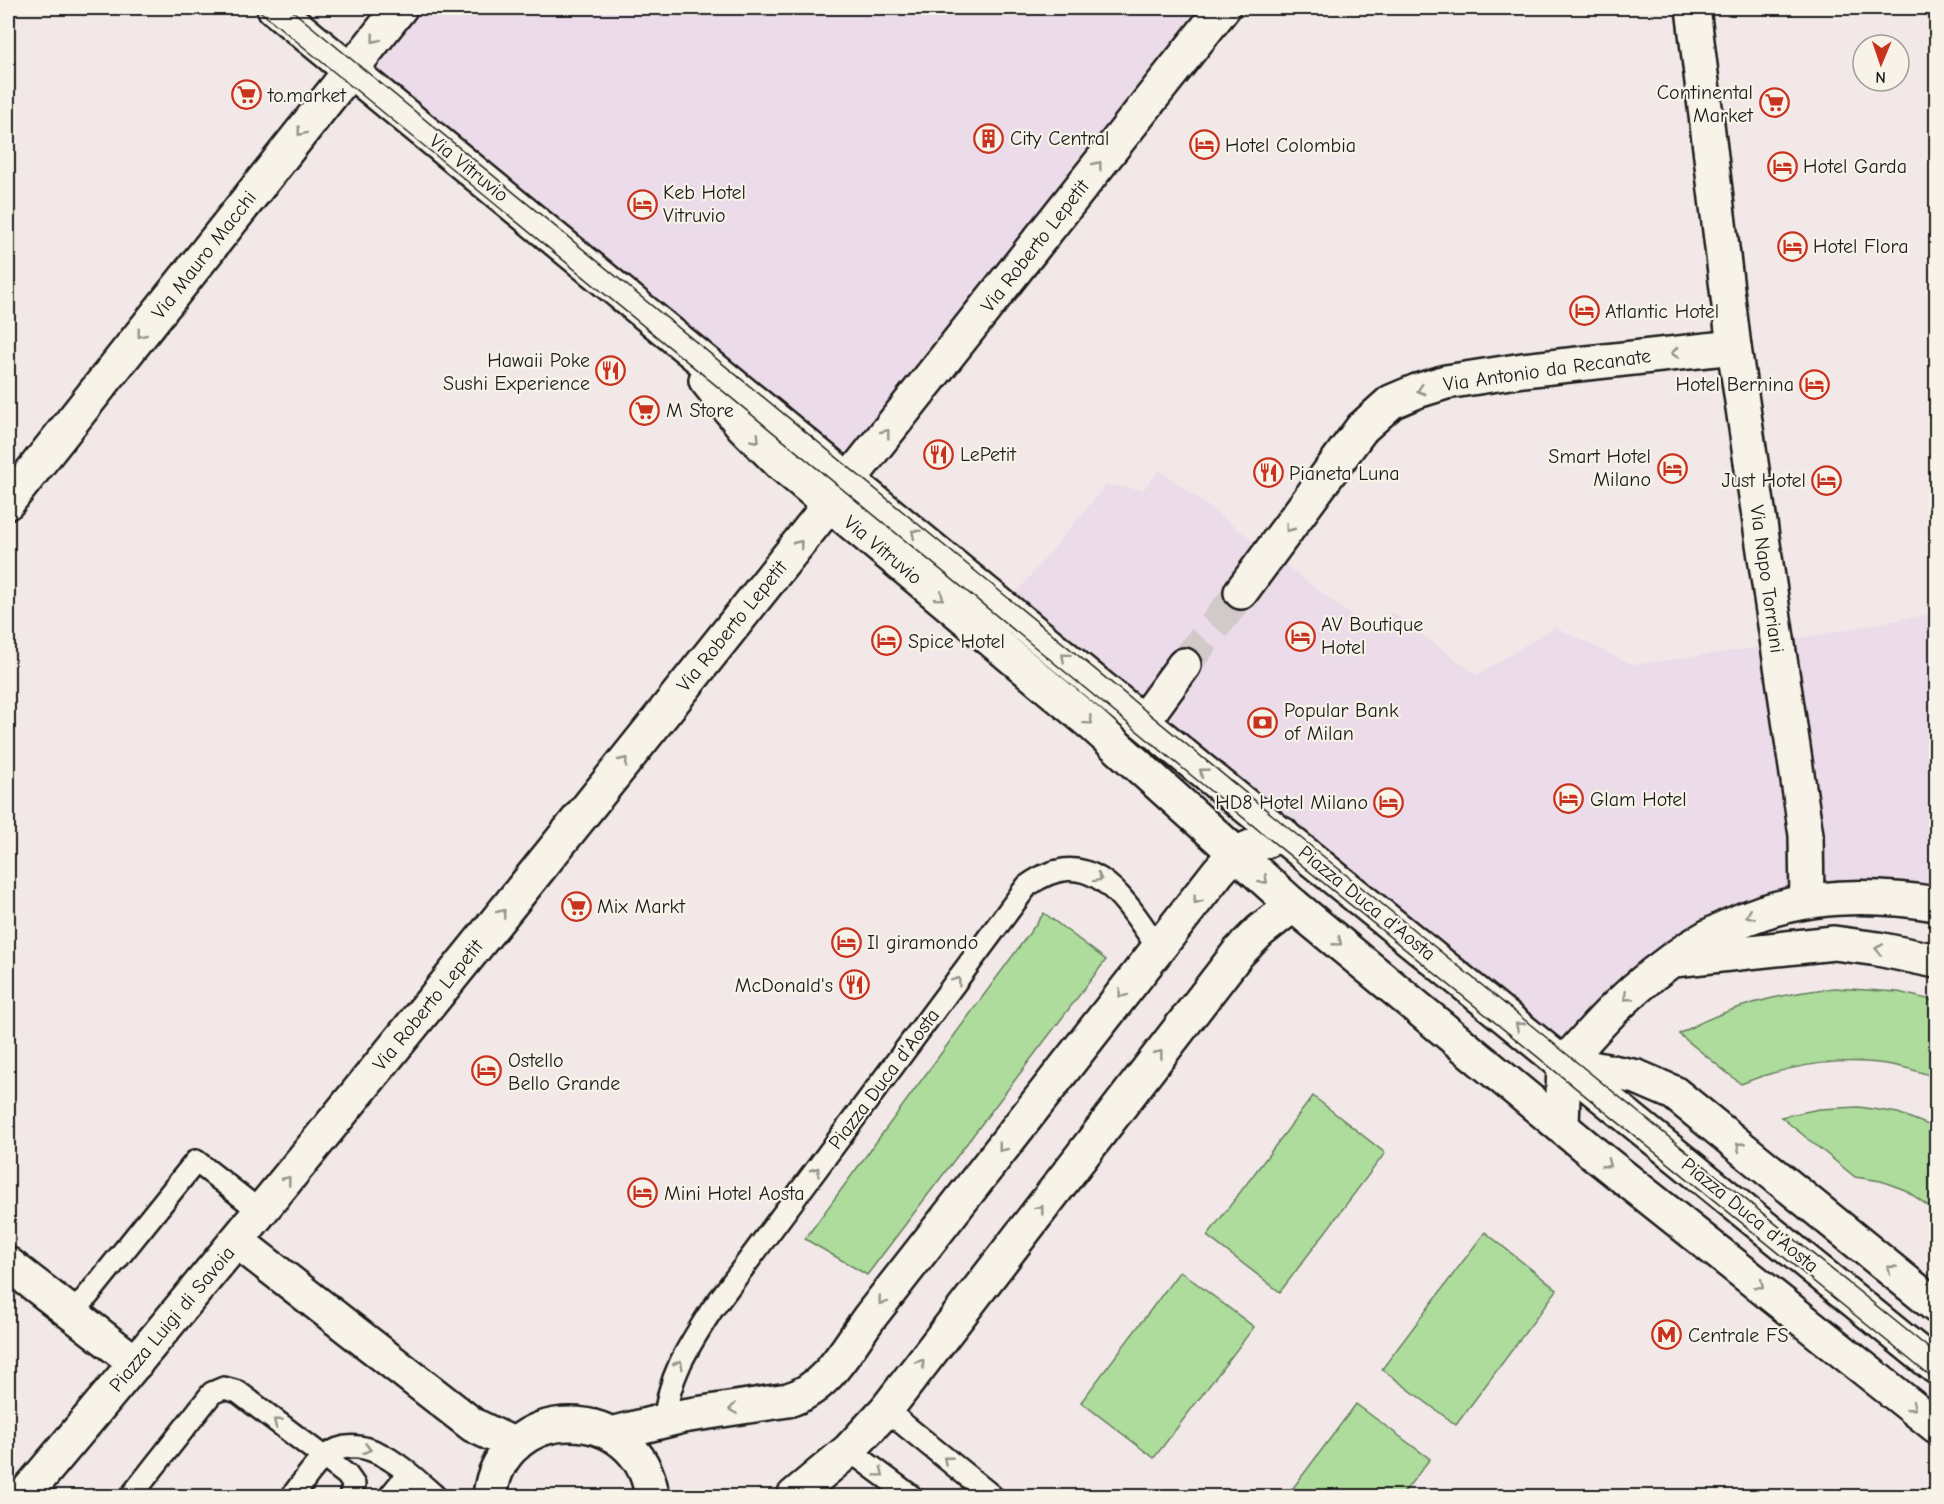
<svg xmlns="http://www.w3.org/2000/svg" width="1944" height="1504" viewBox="0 0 1944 1504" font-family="'Comic Neue',sans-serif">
<rect width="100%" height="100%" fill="#f2e8e8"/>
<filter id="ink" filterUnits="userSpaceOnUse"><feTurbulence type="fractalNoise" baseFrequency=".0167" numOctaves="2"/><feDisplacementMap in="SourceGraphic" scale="12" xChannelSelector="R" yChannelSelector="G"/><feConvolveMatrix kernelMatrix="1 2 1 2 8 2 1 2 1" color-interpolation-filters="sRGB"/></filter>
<g filter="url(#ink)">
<!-- built -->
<g fill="#ecdbe8">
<path d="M408 8H1220L850 474 359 71Z"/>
<path d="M1160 470 1373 632 1392 612 1477 675 1555 627 1633 665 1768 646 1800 895 1760 904 1564 1059 1008 603 1106 485 1143 490Z"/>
<path d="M1936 613V896L1811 894 1784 641Z"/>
</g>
<!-- green -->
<g fill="#addc9c" stroke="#647c5c" stroke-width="1.5">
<path d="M1044 913 1106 960 867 1275 805 1239Z"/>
<path d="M1834 988 1898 992 1936 1001V1078C1873 1052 1804 1059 1741 1084L1679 1034C1728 1006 1779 994 1834 988Z"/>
<path d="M1313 1096 1385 1153 1280 1292 1207 1236Z"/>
<path d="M1859 1107 1898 1113 1936 1128V1211L1905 1190 1881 1181 1855 1177 1781 1117 1819 1109Z"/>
<path d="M1485 1232 1557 1290 1456 1425 1382 1369Z"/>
<path d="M1180 1271 1254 1327 1154 1458 1081 1402Z"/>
<path d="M1356 1404 1430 1459 1401 1496H1287Z"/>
</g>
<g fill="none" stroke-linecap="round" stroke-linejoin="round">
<!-- minor-tunnel -->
<path stroke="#d2c9c9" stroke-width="33" stroke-dasharray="33 16" stroke-linecap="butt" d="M1184 665 1241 592"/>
<defs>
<g id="service">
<path d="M73 1314 196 1161 261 1212"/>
<path d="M886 1410 992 1496"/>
<path d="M665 1420C668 1377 688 1347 711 1311L1027 886C1091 840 1125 900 1158 948"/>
<path d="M849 1450 911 1496"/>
<path d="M131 1496 212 1393 224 1388 238 1392 347 1475 354 1485 350 1496"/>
<path d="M292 1496C302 1484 312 1467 324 1457 363 1426 406 1471 435 1496"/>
<path d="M390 1496 408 1474"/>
</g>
<g id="minor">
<path d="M1693 8 1734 347 1806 835 1807 900"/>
<path d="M8 502 400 8"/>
<path d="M1241 592 1362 428 1391 402 1417 391 1446 382 1523 370 1734 347"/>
<path d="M1143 721 1184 665"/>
<path d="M237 1241 473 1425 515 1445"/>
<path d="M8 1264 136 1363"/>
<path d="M611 1434 683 1416 788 1400C827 1389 847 1348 869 1318L1218 872 1234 854 1282 834"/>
<path d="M24 1496C434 1009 827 507 1223 8"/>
<path d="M490 1496C501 1400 639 1400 652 1496"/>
<path d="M794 1496 849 1450 886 1410 1238 953 1260 931 1293 905"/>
</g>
<g id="tertiary">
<path d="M274 8 1199 768 1936 1367"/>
<path d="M706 380 742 425 780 463 1093 725 1293 905 1597 1156 1936 1426"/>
<path d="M1674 960 1834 943 1878 949 1936 961"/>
<path d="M1566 1063 1637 1077 1674 1093 1936 1306"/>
<path d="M1562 1126 1564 1063C1582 1044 1598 1024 1617 1006 1712 914 1805 882 1936 904"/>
</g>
</defs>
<!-- service casing -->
<use href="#service" stroke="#1c1c1c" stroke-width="26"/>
<!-- minor casing -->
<use href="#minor" stroke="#1c1c1c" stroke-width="38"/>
<!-- tertiary casing -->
<use href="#tertiary" stroke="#1c1c1c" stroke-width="38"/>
<!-- service -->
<use href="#service" stroke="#f7f3e8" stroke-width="21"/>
<!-- minor -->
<use href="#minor" stroke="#f7f3e8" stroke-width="33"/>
<!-- tertiary -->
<use href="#tertiary" stroke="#f7f3e8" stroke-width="33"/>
<!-- tram -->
<g stroke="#1c1c1c" stroke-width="1.5">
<path d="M256 8 1192 776 1936 1381"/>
<path d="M289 8 1286 826 1936 1354"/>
</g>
</g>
<!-- one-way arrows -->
<defs><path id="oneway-chevron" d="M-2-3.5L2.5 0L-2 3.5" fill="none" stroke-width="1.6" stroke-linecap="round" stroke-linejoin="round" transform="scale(1.5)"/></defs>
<g stroke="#94928c">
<use href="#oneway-chevron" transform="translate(375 39) rotate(128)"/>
<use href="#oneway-chevron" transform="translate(301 132) rotate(128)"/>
<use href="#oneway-chevron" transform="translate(1098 165) rotate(-52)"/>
<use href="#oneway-chevron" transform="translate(141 334) rotate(128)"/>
<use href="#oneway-chevron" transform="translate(1675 353) rotate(174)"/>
<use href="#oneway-chevron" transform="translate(1421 390) rotate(163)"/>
<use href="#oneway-chevron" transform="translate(886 433) rotate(-52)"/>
<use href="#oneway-chevron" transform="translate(756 439) rotate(46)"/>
<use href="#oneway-chevron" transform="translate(1289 528) rotate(127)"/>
<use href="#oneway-chevron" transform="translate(915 533) rotate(-140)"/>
<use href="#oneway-chevron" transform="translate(799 544) rotate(-51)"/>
<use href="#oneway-chevron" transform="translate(940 597) rotate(40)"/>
<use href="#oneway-chevron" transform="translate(1065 657) rotate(-140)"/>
<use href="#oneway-chevron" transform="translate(1089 721) rotate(40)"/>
<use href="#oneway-chevron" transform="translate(624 761) rotate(-51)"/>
<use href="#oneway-chevron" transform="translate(1203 772) rotate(-141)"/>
<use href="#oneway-chevron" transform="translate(1098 878) rotate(29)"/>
<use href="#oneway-chevron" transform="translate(1264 880) rotate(41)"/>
<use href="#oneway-chevron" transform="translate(1197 900) rotate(127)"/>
<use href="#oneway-chevron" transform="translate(502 913) rotate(-51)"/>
<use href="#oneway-chevron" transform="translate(1750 915) rotate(158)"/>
<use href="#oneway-chevron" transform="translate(1338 942) rotate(39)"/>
<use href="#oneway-chevron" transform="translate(1879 949) rotate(-170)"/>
<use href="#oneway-chevron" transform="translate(957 981) rotate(-54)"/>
<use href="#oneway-chevron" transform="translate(1122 994) rotate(128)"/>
<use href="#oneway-chevron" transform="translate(1627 997) rotate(139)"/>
<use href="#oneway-chevron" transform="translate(1519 1026) rotate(-141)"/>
<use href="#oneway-chevron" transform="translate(1159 1054) rotate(-52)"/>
<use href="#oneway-chevron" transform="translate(1740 1146) rotate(-141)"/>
<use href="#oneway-chevron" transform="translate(1002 1148) rotate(128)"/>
<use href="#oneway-chevron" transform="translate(1607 1164) rotate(38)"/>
<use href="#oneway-chevron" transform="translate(816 1171) rotate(-53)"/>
<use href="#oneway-chevron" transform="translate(287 1180) rotate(-51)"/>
<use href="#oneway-chevron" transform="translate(1040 1209) rotate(-52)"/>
<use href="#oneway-chevron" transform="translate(1891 1269) rotate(-141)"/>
<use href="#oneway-chevron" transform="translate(1760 1285) rotate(39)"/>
<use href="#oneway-chevron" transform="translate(882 1301) rotate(128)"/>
<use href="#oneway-chevron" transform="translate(921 1363) rotate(-53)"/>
<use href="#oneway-chevron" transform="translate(679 1364) rotate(-63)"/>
<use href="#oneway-chevron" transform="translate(1912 1407) rotate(38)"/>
<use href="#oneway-chevron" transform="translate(733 1409) rotate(172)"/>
<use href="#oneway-chevron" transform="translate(277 1422) rotate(-142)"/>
<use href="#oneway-chevron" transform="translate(367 1449) rotate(15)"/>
<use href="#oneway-chevron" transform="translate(947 1460) rotate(-141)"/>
<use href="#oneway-chevron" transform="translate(880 1473) rotate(37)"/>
</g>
</g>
<!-- icons -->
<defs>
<symbol id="supermarket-ring" viewBox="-11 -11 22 22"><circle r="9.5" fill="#f7f3e8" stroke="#c8321e" stroke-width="1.5"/><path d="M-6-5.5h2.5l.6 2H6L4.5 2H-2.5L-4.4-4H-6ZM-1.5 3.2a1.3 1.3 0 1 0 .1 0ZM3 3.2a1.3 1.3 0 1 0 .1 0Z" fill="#c8321e"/></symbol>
<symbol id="building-ring" viewBox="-11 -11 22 22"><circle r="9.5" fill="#f7f3e8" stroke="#c8321e" stroke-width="1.5"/><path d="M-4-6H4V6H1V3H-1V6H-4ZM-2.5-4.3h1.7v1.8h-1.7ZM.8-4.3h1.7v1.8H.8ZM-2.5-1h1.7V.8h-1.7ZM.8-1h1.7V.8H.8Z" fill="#c8321e"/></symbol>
<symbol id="hotel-ring" viewBox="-11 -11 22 22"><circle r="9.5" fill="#f7f3e8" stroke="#c8321e" stroke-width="1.5"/><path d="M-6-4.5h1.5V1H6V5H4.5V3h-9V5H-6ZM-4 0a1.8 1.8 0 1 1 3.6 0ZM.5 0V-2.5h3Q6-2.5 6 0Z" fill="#c8321e"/></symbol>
<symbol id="restaurant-ring" viewBox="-11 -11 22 22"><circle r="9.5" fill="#f7f3e8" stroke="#c8321e" stroke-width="1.5"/><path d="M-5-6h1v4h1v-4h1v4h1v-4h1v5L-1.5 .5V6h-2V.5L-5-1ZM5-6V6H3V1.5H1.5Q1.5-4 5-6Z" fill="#c8321e"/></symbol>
<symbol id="bank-ring" viewBox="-11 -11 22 22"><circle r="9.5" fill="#f7f3e8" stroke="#c8321e" stroke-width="1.5"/><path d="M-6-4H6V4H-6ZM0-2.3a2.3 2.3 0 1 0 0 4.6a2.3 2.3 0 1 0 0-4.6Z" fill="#c8321e"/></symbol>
<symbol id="metro-ring" viewBox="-11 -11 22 22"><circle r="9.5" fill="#f7f3e8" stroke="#c8321e" stroke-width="1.5"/><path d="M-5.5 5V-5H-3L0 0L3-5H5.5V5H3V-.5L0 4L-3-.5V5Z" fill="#c8321e"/></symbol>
</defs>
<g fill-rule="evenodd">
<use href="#supermarket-ring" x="230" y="78" width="33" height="33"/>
<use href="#supermarket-ring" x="1758" y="86" width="33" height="33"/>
<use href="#building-ring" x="972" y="122" width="33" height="33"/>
<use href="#hotel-ring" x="1188" y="128" width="33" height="33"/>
<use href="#hotel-ring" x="1766" y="150" width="33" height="33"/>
<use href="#hotel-ring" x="626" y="188" width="33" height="33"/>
<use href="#hotel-ring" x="1776" y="230" width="33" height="33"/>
<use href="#hotel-ring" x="1568" y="294" width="33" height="33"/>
<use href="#restaurant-ring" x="594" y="354" width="33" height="33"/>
<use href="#hotel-ring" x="1798" y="368" width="33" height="33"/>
<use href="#supermarket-ring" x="628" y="394" width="33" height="33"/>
<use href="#restaurant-ring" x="922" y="438" width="33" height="33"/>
<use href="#hotel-ring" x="1656" y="452" width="33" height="33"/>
<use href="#restaurant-ring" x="1252" y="456" width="33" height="33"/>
<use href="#hotel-ring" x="1810" y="464" width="33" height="33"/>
<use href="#hotel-ring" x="1284" y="620" width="33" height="33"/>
<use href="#hotel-ring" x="870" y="624" width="33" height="33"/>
<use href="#bank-ring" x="1246" y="706" width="33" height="33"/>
<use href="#hotel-ring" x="1552" y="782" width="33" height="33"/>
<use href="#hotel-ring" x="1372" y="786" width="33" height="33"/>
<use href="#supermarket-ring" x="560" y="890" width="33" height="33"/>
<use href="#hotel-ring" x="830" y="926" width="33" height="33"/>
<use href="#restaurant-ring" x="838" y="968" width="33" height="33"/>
<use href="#hotel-ring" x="470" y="1054" width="33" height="33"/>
<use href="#hotel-ring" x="626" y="1176" width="33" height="33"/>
<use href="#metro-ring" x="1650" y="1318" width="33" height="33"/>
</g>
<g text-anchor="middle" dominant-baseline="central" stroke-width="4.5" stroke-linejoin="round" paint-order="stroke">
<!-- poi labels -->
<g font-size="20" fill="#1c1c1c" stroke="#f7f3e8" text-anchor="start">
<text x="1753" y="92" text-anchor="end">Continental<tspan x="1753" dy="23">Market</tspan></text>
<text x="268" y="95">to.market</text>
<text x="1010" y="138">City Central</text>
<text x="1225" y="145">Hotel Colombia</text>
<text x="1803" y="166">Hotel Garda</text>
<text x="663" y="192">Keb Hotel<tspan x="663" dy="23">Vitruvio</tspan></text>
<text x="1813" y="246">Hotel Flora</text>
<text x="1605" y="311">Atlantic Hotel</text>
<text x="590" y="360" text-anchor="end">Hawaii Poke<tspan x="590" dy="23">Sushi Experience</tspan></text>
<text x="1794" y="384" text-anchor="end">Hotel Bernina</text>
<text x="666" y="410">M Store</text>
<text x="960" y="454">LePetit</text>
<text x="1651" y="456" text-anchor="end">Smart Hotel<tspan x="1651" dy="23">Milano</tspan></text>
<text x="1289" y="473">Pianeta Luna</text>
<text x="1806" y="480" text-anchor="end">Just Hotel</text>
<text x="1321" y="624">AV Boutique<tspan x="1321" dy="23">Hotel</tspan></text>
<text x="908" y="641">Spice Hotel</text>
<text x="1284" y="710">Popular Bank<tspan x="1284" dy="23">of Milan</tspan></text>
<text x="1590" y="799">Glam Hotel</text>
<text x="1368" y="802" text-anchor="end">HD8 Hotel Milano</text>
<text x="597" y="906">Mix Markt</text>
<text x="867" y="942">Il giramondo</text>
<text x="833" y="985" text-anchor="end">McDonald's</text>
<text x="508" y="1060">Ostello<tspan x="508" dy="23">Bello Grande</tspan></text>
<text x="664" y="1193">Mini Hotel Aosta</text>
<text x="1688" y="1335">Centrale FS</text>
</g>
<!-- street labels -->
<g font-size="20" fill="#1c1c1c" stroke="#f7f3e8">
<text transform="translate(469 168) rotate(39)">Via Vitruvio</text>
<text transform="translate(1035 246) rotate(-52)">Via Roberto Lepetit</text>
<text transform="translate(204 255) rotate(-52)">Via Mauro Macchi</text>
<text transform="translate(1547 370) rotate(-8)">Via Antonio da Recanate</text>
<text transform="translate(883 550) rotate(40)">Via Vitruvio</text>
<text transform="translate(1767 579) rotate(82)">Via Napo Torriani</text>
<text transform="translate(732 626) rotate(-51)">Via Roberto Lepetit</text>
<text transform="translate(1367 903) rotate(39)">Piazza Duca d'Aosta</text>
<text transform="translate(428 1005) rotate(-51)">Via Roberto Lepetit</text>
<text transform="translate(884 1079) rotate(-53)">Piazza Duca d'Aosta</text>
<text transform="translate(1750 1215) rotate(39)">Piazza Duca d'Aosta</text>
<text transform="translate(172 1319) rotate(-50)">Piazza Luigi di Savoia</text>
</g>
</g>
<!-- margin -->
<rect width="1944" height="1504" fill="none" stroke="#f7f3e8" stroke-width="30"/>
<rect x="15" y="15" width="1914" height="1474" fill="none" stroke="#1c1c1c" stroke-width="2" filter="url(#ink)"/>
<!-- north arrow -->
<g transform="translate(1881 63) rotate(182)"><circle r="28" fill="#f7f3e8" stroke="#9f9d96" stroke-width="1.5"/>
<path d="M0-4.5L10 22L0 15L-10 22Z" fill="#c8321e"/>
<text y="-9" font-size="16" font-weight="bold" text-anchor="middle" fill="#1c1c1c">N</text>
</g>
</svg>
